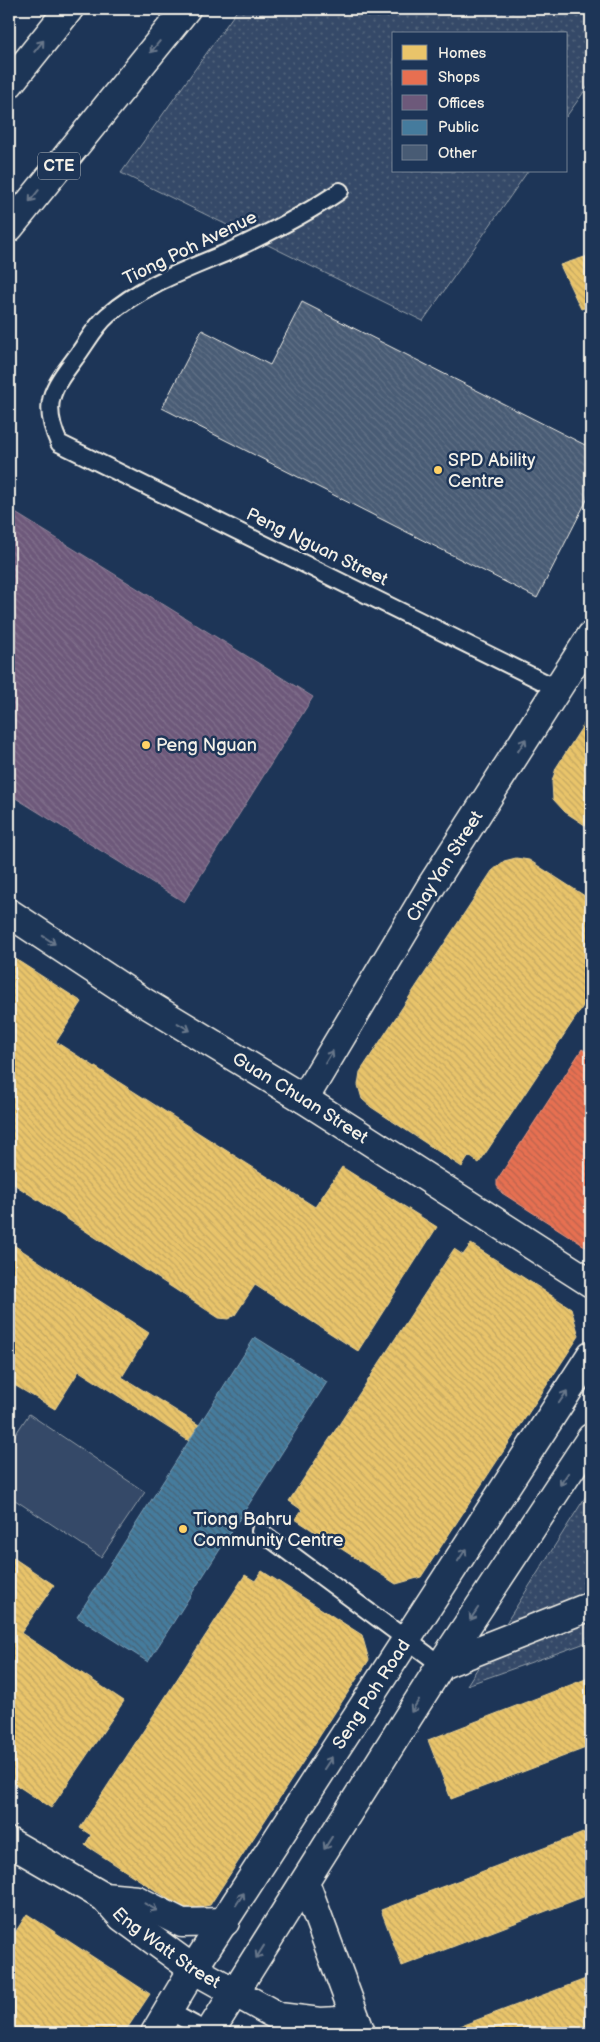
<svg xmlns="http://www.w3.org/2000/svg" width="600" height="2042" viewBox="0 0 600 2042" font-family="'Balsamiq Sans',sans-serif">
<defs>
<pattern id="park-dots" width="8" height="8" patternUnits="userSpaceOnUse" patternTransform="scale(1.25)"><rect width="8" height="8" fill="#354a67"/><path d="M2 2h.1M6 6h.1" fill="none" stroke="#53657d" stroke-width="1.8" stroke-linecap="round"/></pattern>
<pattern id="homes-back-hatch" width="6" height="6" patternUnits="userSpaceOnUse" patternTransform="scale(1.25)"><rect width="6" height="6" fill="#e9c46a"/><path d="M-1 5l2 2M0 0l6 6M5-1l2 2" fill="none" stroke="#c1a561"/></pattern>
<pattern id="shops-back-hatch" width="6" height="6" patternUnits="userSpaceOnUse" patternTransform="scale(1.25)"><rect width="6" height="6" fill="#e76f51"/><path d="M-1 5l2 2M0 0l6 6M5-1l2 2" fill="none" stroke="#b8634e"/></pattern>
<pattern id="offices-back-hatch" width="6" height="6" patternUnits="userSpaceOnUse" patternTransform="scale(1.25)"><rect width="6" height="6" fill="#6d597a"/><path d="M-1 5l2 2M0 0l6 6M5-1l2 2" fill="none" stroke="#82718d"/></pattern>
<pattern id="public-back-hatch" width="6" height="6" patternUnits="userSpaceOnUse" patternTransform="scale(1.25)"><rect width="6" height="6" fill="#457b9d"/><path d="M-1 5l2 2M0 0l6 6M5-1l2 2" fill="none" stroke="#476476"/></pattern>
<pattern id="building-back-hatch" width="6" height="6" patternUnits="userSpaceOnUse" patternTransform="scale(1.25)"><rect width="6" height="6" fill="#485b74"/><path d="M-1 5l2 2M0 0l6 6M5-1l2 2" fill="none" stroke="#637388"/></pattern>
</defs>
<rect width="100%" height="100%" fill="#1d3557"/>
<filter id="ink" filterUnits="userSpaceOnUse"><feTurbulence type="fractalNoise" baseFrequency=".02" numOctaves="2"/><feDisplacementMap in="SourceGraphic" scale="10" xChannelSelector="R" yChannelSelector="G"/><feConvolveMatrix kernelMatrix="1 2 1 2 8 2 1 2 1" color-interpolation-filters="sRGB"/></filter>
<g filter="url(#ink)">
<!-- park -->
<g fill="url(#park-dots)" stroke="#949ea8">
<path d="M238 9H591V82L566 117V34H394V171H528L423 321 121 173Z"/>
<path d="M591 1488V1641L467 1685Z"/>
</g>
<!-- pitch -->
<path fill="#354a67" stroke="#949ea8" d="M29 1414 145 1492 101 1557 9 1496V1444Z"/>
<!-- homes -->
<g fill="url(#homes-back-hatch)" stroke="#ecd290">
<path d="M591 255V306L581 309 560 265Z"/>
<path d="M591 713V829L565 812 553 799 552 782 556 768Z"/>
<path d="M516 858 529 860 591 900V994L479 1163 469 1156 462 1167 371 1107 362 1099 358 1085 360 1072 492 871 504 861Z"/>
<path d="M9 955 82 1002 56 1042 315 1207 342 1167 437 1227 358 1351 255 1285 235 1315 228 1319 219 1318 9 1181V1137L14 1130 9 1126Z"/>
<path d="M9 1242 149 1333 122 1377 199 1425 189 1441 79 1371 55 1409 9 1382Z"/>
<path d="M471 1244 571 1308 579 1336 421 1577 396 1584 295 1519 302 1510 289 1501 454 1249 463 1255Z"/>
<path d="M9 1555 54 1585 21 1633 124 1701 51 1808 9 1780Z"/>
<path d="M262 1571 362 1635 369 1660 210 1905 186 1910 85 1845 91 1835 80 1828 245 1575 255 1581Z"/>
<path d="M591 1677V1746L451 1799 428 1740Z"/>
<path d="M591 1830V1894L402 1966 381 1910Z"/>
<path d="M27 1914 150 1994 124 2033H9V1942Z"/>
<path d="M591 1977V2033H442Z"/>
</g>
<!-- shops -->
<path fill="url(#shops-back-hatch)" stroke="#eb967e" d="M582 1049 591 1055V1250L502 1193 497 1186V1180Z"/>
<!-- offices -->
<path fill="url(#offices-back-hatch)" stroke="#96879b" d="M9 509 313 697 184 902 9 794Z"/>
<!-- public -->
<path fill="url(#public-back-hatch)" stroke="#7a9eb4" d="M255 1337 327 1382 148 1662 77 1617Z"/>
<!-- building -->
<path fill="url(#building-back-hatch)" stroke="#f4f1e8" d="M302 302 591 448V492L537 598 162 408 202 330 270 365Z"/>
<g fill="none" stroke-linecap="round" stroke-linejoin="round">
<defs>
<g id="lane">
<path d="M340 191C305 215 267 234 228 252 186 270 142 285 108 315 95 326 86 344 76 357 52 389 41 403 59 443L556 688"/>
<path d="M260 1531 441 1665"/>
<path d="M169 2011 210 2033"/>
</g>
<g id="street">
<path id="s1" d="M9 913 142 1001 304 1099 591 1283"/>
<path id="s2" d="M304 1099 433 883 591 636"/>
<path d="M441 1665 591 1606"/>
<path id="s3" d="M9 1842 104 1897 122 1917 193 1969 279 2017 320 2022 356 2020"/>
<path d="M305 1882 361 2033"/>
<path d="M104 1897 137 1900 182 1923 225 1922"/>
<path id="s4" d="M155 2033 193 1969 591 1355"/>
<path d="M209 2033 441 1665 591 1438"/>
</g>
<g id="highway">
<path d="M9 84 69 9"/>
<path d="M9 228 186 9"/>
</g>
</defs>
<!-- lane casing -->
<use href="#lane" stroke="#f4f1e8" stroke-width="20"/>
<!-- street casing -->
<use href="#street" stroke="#f4f1e8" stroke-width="31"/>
<!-- highway casing -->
<use href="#highway" stroke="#f4f1e8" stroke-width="31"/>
<!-- lane -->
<use href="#lane" stroke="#1d3557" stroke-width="16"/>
<!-- street -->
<use href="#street" stroke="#1d3557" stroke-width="28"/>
<!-- highway -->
<use href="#highway" stroke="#1d3557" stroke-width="28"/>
</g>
<!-- one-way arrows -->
<defs><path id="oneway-shaft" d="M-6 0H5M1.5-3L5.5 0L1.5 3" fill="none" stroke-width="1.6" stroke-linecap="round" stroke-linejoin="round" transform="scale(1.25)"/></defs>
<g stroke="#68778a">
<use href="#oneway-shaft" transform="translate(39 46) rotate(-51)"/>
<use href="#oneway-shaft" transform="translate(155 47) rotate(129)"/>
<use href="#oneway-shaft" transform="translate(34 196) rotate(129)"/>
<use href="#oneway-shaft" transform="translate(522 745) rotate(-58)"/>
<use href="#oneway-shaft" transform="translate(49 940) rotate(34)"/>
<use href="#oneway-shaft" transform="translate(184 1027) rotate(31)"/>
<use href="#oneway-shaft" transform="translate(329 1057) rotate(-59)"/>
<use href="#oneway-shaft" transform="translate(563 1397) rotate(-56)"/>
<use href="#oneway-shaft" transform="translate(564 1479) rotate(124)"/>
<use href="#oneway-shaft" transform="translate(462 1555) rotate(-57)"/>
<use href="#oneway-shaft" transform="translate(474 1614) rotate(124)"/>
<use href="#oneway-shaft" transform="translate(415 1706) rotate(122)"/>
<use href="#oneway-shaft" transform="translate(328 1763) rotate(-57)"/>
<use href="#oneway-shaft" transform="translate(328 1843) rotate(122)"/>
<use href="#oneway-shaft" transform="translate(240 1899) rotate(-57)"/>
<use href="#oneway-shaft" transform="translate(151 1907) rotate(29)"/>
<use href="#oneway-shaft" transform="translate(260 1952) rotate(122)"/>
</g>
</g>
<!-- markers -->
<g fill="#ffd166" stroke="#1d3557" stroke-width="2">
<circle cx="438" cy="470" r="5"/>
<circle cx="146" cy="745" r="5"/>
<circle cx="183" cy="1529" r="5"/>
</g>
<g text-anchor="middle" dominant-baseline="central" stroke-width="5" stroke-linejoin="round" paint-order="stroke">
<!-- shield labels -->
<rect fill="#1d3557" stroke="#b4b9bc" stroke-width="1" x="38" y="152.5" width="42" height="27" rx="4"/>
<g font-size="16" font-weight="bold" fill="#f4f1e8">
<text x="59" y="166">CTE</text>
</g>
<!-- street labels -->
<g font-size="18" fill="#f4f1e8" stroke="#1d3557">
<text transform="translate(190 248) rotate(-26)">Tiong Poh Avenue</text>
<text transform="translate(317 547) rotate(26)">Peng Nguan Street</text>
<text stroke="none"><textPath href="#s2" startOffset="272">Chay Yan Street</textPath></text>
<text stroke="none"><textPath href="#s1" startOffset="345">Guan Chuan Street</textPath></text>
<text stroke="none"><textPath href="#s4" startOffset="402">Seng Poh Road</textPath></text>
<text stroke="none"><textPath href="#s3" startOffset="191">Eng Watt Street</textPath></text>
</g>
<!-- poi labels -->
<g font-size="18" fill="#f4f1e8" stroke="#1d3557" text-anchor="start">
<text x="448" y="460">SPD Ability<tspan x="448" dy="21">Centre</tspan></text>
<text x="156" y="745">Peng Nguan</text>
<text x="193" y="1519">Tiong Bahru<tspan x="193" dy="21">Community Centre</tspan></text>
</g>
</g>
<!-- margin -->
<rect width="600" height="2042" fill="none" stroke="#1d3557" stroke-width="30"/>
<rect x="15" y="15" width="570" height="2012" fill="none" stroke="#f4f1e8" stroke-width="2" filter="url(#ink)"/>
<!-- legend -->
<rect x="392" y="32" width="175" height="140" fill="#1d3557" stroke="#738091"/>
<rect x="402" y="45" width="25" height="15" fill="#e9c46a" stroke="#738091"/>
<text x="438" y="58" font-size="15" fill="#f4f1e8">Homes</text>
<rect x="402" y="70" width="25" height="15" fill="#e76f51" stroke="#738091"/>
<text x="438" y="82" font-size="15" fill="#f4f1e8">Shops</text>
<rect x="402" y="95" width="25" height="15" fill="#6d597a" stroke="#738091"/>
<text x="438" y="108" font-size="15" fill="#f4f1e8">Offices</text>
<rect x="402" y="120" width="25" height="15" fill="#457b9d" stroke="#738091"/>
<text x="438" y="132" font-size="15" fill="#f4f1e8">Public</text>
<rect x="402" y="145" width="25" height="15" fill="#485b74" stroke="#738091"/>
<text x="438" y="158" font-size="15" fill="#f4f1e8">Other</text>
</svg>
